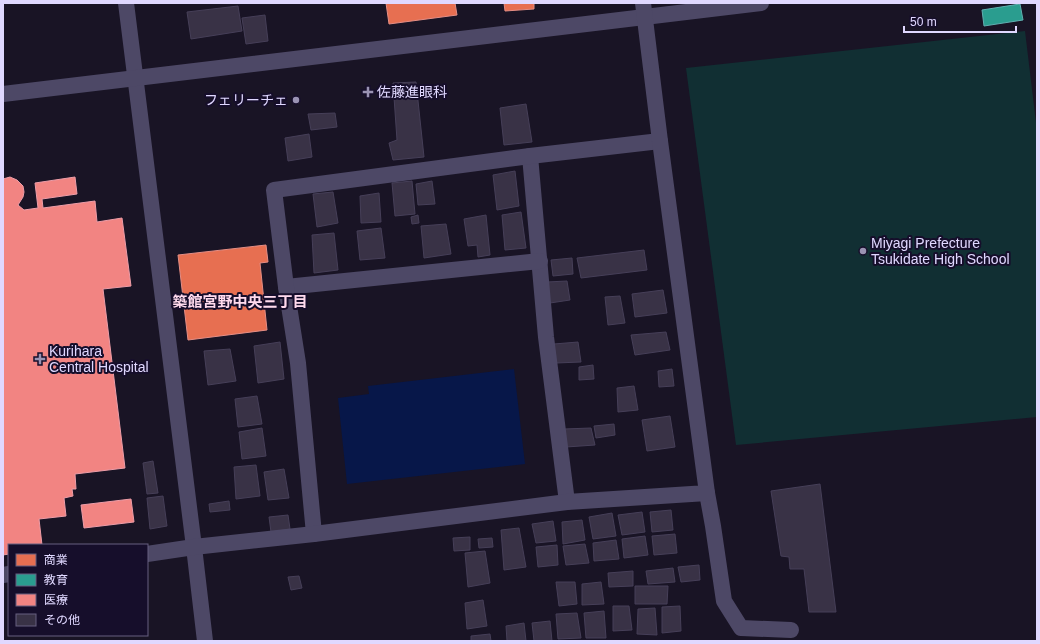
<svg xmlns="http://www.w3.org/2000/svg" width="1040" height="644" viewBox="0 0 1040 644" font-family="Arial,'Noto Sans JP',sans-serif">
<rect width="100%" height="100%" fill="#191425"/>
<!-- green -->
<path fill="#112f33" d="M1025 31 1037 131V417L736 445 686 68Z"/>
<!-- water -->
<path fill="#071749" d="M514 369 525 464 347 484 338 398 369 394 368 386Z"/>
<!-- shops -->
<g fill="#e76f51" stroke="#e58e85">
<path d="M386 3H455L457 15 389 24Z"/>
<path d="M504 3H534V9L505 11Z"/>
<path d="M266 245 268 262 260 263 267 330 188 340 178 255Z"/>
</g>
<!-- schools -->
<path fill="#2a9d8f" stroke="#61afb1" d="M1020 4 1023 20 984 26 982 10Z"/>
<!-- health -->
<g fill="#f28482" stroke="#ed9da8">
<path d="M10 177 17 180 23 186 24 192 23 197 18 205 24 210 38 208 35 183 75 177 77 194 42 199 43 208 95 201 97 222 122 218 131 286 103 289 125 468 75 474 76 489H72L73 496 64 498 66 516 39 519 42 545H9V554L3 555V179Z"/>
<path d="M131 499 134 522 84 528 81 505Z"/>
</g>
<!-- building -->
<g fill="#393246" stroke="#463f58">
<path d="M238 6 242 31 191 39 187 12Z"/>
<path d="M265 15 268 41 246 44 242 18Z"/>
<path d="M416 82 424 157 393 160 389 143 397 140 393 83Z"/>
<path d="M526 104 532 142 504 145 500 108Z"/>
<path d="M335 113 337 127 311 130 308 114Z"/>
<path d="M309 134 312 157 288 161 285 138Z"/>
<path d="M515 171 519 206 497 210 493 175Z"/>
<path d="M412 181 415 214 395 216 392 183Z"/>
<path d="M432 181 435 204 418 205 416 184Z"/>
<path d="M333 192 338 223 317 227 313 194Z"/>
<path d="M379 193 381 222 361 223 360 196Z"/>
<path d="M521 212 526 248 505 250 502 215Z"/>
<path d="M418 215 419 223 412 224 411 217Z"/>
<path d="M486 215 490 255 478 257 477 245 468 246 464 219Z"/>
<path d="M446 224 451 254 424 258 421 226Z"/>
<path d="M381 228 385 258 360 260 357 231Z"/>
<path d="M334 233 338 270 314 273 312 235Z"/>
<path d="M644 250 647 270 581 278 577 258Z"/>
<path d="M572 258 573 274 553 276 551 260Z"/>
<path d="M567 281 570 300 550 303 547 282Z"/>
<path d="M663 290 667 313 635 317 632 294Z"/>
<path d="M620 296 625 323 608 325 605 297Z"/>
<path d="M666 332 670 350 635 355 631 335Z"/>
<path d="M280 342 284 379 258 383 254 346Z"/>
<path d="M578 342 581 362 556 363 554 344Z"/>
<path d="M230 349 236 381 208 385 204 351Z"/>
<path d="M593 365 594 379 579 380V367Z"/>
<path d="M672 369 674 386 659 387 658 371Z"/>
<path d="M634 386 638 410 618 412 617 388Z"/>
<path d="M257 396 262 424 238 427 235 399Z"/>
<path d="M670 416 675 447 647 451 642 420Z"/>
<path d="M614 424 615 435 596 438 594 426Z"/>
<path d="M262 428 266 456 242 459 239 432Z"/>
<path d="M591 428 595 445 566 447 564 429Z"/>
<path d="M153 461 158 493 147 494 143 463Z"/>
<path d="M256 465 260 496 236 499 234 467Z"/>
<path d="M284 469 289 498 268 500 264 472Z"/>
<path d="M820 484 836 612H809L804 569H790L789 557 781 556 771 491Z"/>
<path d="M163 496 167 526 150 529 147 498Z"/>
<path d="M229 501 230 510 210 512 209 504Z"/>
<path d="M671 510 673 530 652 532 650 512Z"/>
<path d="M642 512 645 532 622 535 618 515Z"/>
<path d="M612 513 616 536 593 539 589 517Z"/>
<path d="M288 515 290 529 271 532 269 517Z"/>
<path d="M582 520 585 540 563 544 562 522Z"/>
<path d="M553 521 556 541 536 543 532 524Z"/>
<path d="M519 528 526 567 504 570 501 530Z"/>
<path d="M675 534 677 553 654 555 652 536Z"/>
<path d="M645 536 648 555 624 558 622 539Z"/>
<path d="M470 537V550L454 551 453 538Z"/>
<path d="M492 538 493 547 479 548 478 539Z"/>
<path d="M616 540 619 559 594 561 593 543Z"/>
<path d="M585 544 589 563 566 565 563 546Z"/>
<path d="M557 545 558 565 538 567 536 547Z"/>
<path d="M485 551 490 583 468 587 465 553Z"/>
<path d="M699 565 700 580 681 582 678 567Z"/>
<path d="M673 568 675 582 648 584 646 571Z"/>
<path d="M633 571V586L609 587 608 573Z"/>
<path d="M299 576 302 588 291 590 288 577Z"/>
<path d="M556 582H575L577 604 559 606Z"/>
<path d="M601 582 604 604 582 605V584Z"/>
<path d="M635 586H668L667 604H635Z"/>
<path d="M483 600 487 626 467 629 465 603Z"/>
<path d="M613 606H629L632 630 613 631Z"/>
<path d="M680 606 681 631 662 633V607Z"/>
<path d="M655 608 657 635 637 634 638 609Z"/>
<path d="M604 611 606 638H586L584 613Z"/>
<path d="M577 613 581 638 558 639 556 614Z"/>
<path d="M550 621 552 641H534L532 623Z"/>
<path d="M524 623 526 641H507L506 626Z"/>
<path d="M490 634 491 641H471V636Z"/>
</g>
<g fill="none" stroke-linecap="round" stroke-linejoin="round">
<!-- minor -->
<g stroke="#4d4866" stroke-width="16">
<path d="M126 3 194 547 205 641"/>
<path d="M3 94 761 3"/>
<path d="M530 156 546 337 567 502"/>
<path d="M286 287 540 261"/>
<path d="M707 493 713 526 724 601 741 628 791 630"/>
<path d="M314 534 298 363 286 287 274 190 530 156 660 141"/>
<path d="M147 554 194 547 314 534 567 502 707 493 660 141 643 3"/>
<path d="M3 575 9 574"/>
</g>
</g>
<!-- markers -->
<g fill="#9a93b3" stroke="#160e2b" stroke-width="1.5">
<path d="M366 86h4v4h4v4h-4v4h-4v-4h-4v-4h4z"/>
<circle cx="296" cy="100" r="4"/>
<circle cx="863" cy="251" r="4"/>
<path d="M38 353h4v4h4v4h-4v4h-4v-4h-4v-4h4z"/>
</g>
<g text-anchor="middle" dominant-baseline="central" stroke-width="4" stroke-linejoin="round" paint-order="stroke">
<!-- poi labels -->
<g font-size="14" fill="#e0d8ff" stroke="#160e2b" text-anchor="start">
<text x="377" y="92">佐藤進眼科</text>
<text x="288" y="100" text-anchor="end">フェリーチェ</text>
<text x="871" y="243">Miyagi Prefecture<tspan x="871" dy="16">Tsukidate High School</tspan></text>
<text x="49" y="351">Kurihara<tspan x="49" dy="16">Central Hospital</tspan></text>
</g>
<!-- neighbourhood labels -->
<g font-size="15" font-weight="bold" fill="#ffdaed" stroke="#160e2b">
<text x="240" y="301">築館宮野中央三丁目</text>
</g>
</g>
<!-- border -->
<rect width="1040" height="644" fill="none" stroke="#e0d8ff" stroke-width="8"/>
<!-- legend -->
<rect x="8" y="544" width="140" height="92" fill="#160e2b" stroke="#675f80"/>
<rect x="16" y="554" width="20" height="12" fill="#e76f51" stroke="#675f80"/>
<text x="44" y="564" font-size="12" fill="#e0d8ff">商業</text>
<rect x="16" y="574" width="20" height="12" fill="#2a9d8f" stroke="#675f80"/>
<text x="44" y="584" font-size="12" fill="#e0d8ff">教育</text>
<rect x="16" y="594" width="20" height="12" fill="#f28482" stroke="#675f80"/>
<text x="44" y="604" font-size="12" fill="#e0d8ff">医療</text>
<rect x="16" y="614" width="20" height="12" fill="#393246" stroke="#675f80"/>
<text x="44" y="624" font-size="12" fill="#e0d8ff">その他</text>
<!-- scale -->
<path d="M904 26v6h112v-6" fill="none" stroke="#e0d8ff" stroke-width="2"/>
<text x="910" y="26" font-size="12" fill="#e0d8ff" stroke="#160e2b" stroke-width="3" paint-order="stroke">50 m</text>
</svg>
